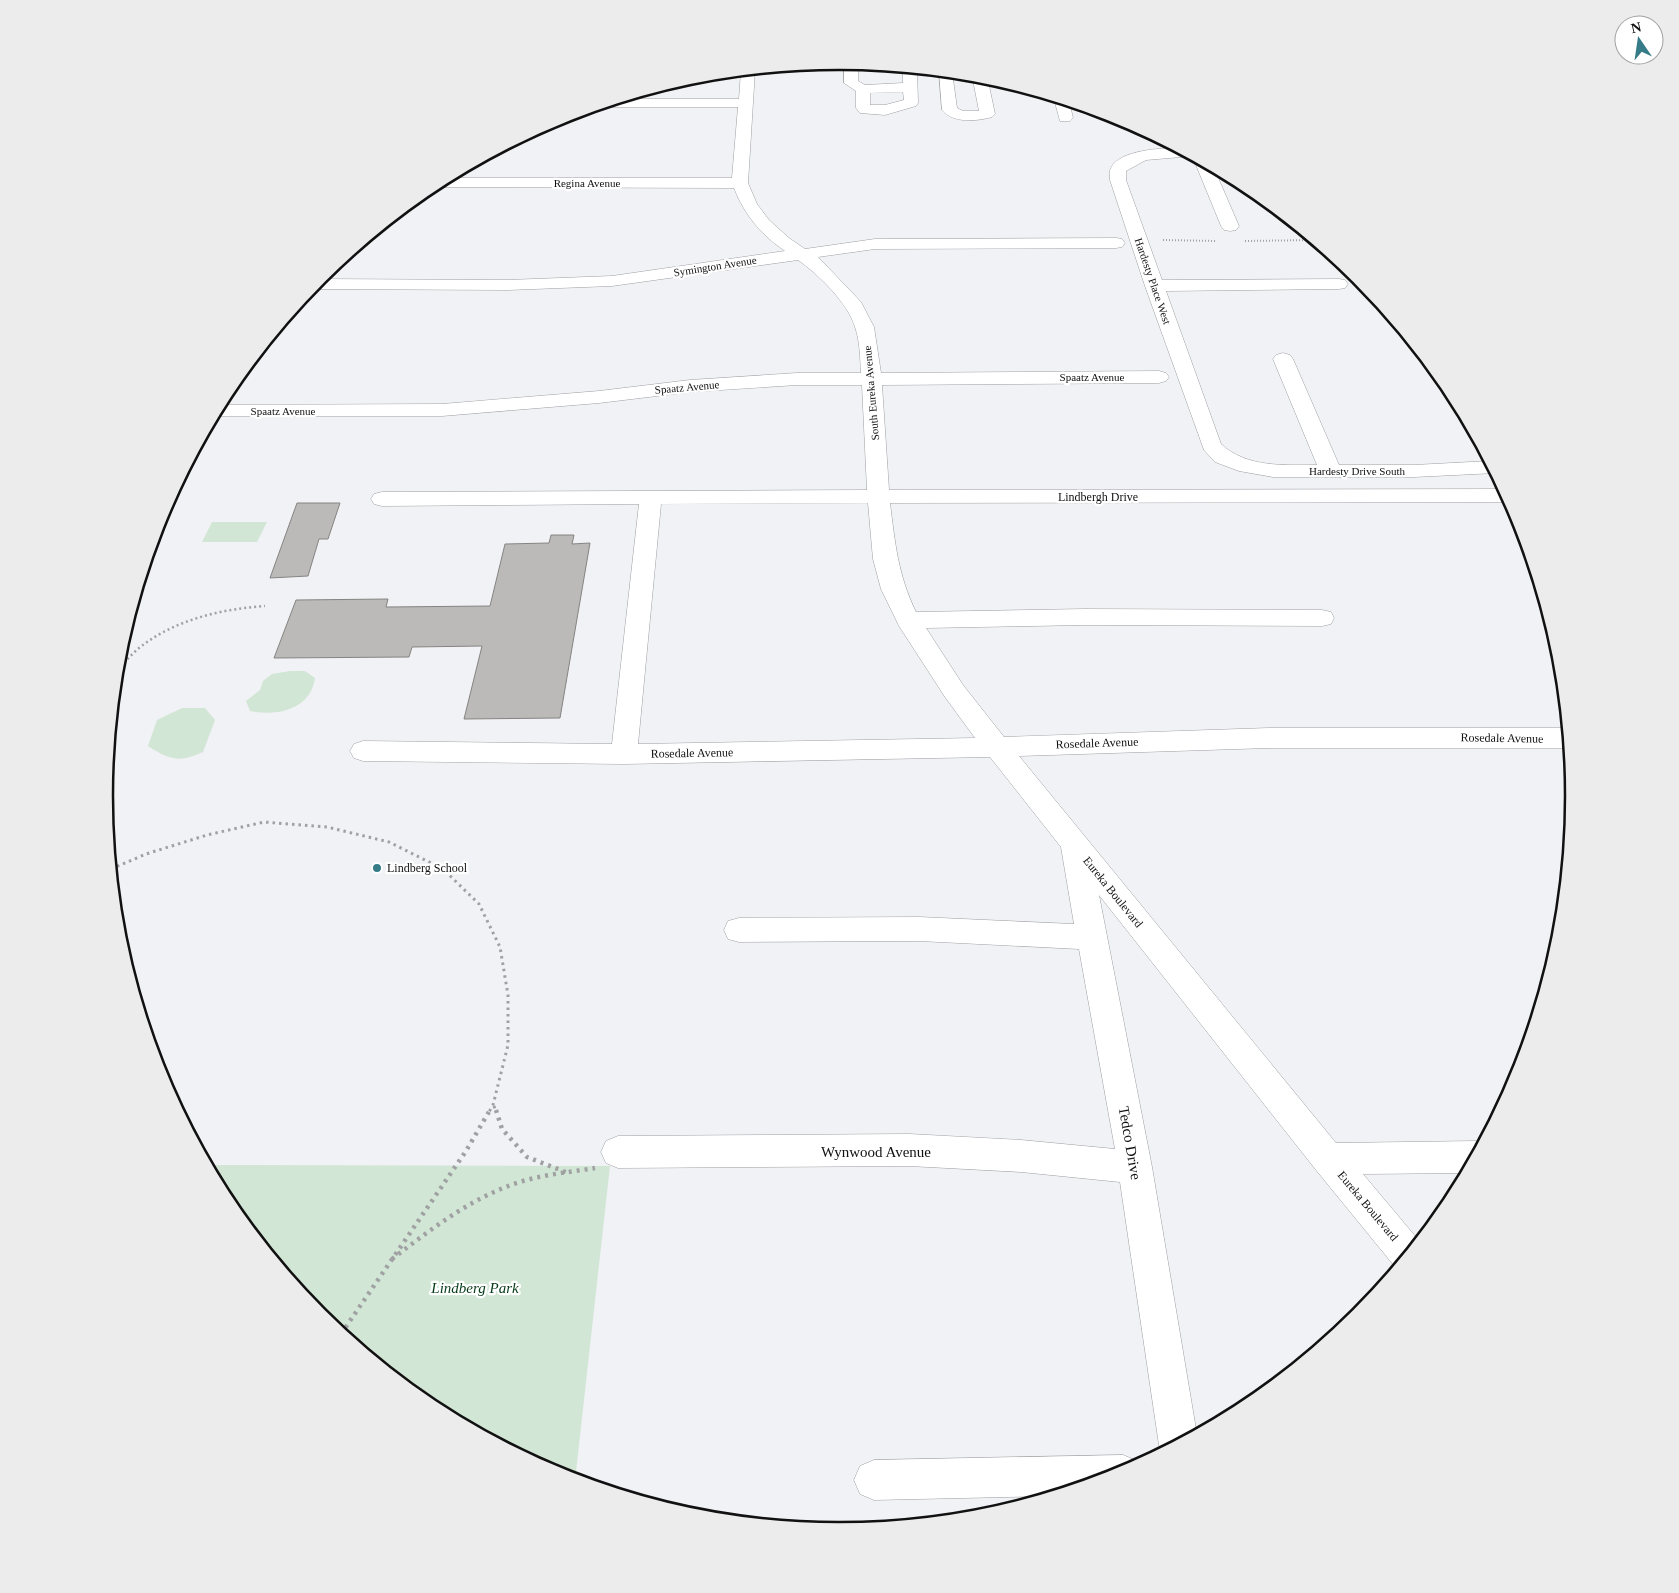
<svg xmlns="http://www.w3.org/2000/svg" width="1679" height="1593" viewBox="0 0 1679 1593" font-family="Georgia,serif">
<rect width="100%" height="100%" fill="#f0f2f5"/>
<!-- green -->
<g fill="#d2e6d5">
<path d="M212 522H267L257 542H202Z"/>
<path d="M290 671H305L315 678C311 709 277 717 250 711L246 701 260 690 263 681 272 674Z"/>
<path d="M182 708H205L215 720 203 752C179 763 170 760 148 746L157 720Z"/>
<path d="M207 1165 610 1166 575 1481 558 1476 431 1408 319 1316 228 1205Z"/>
</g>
<!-- building -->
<g fill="#bcbab8" stroke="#868482">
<path d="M297 503H340L328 539H319L308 576 270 578Z"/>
<path d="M551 535H574L572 544 590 543 560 718 464 719 482 646 412 647 409 657 274 658 296 600 388 599 386 607 490 606 505 544 549 543Z"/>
</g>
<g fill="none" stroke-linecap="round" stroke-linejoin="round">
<defs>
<g id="minor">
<path d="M844 62 858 63V81L865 85 903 83V68L917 69 918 103 916 106 885 115 860 113 856 108V91L844 83ZM903 92 904 100 885 105H870V93Z"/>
<path d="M755 70 748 183 757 204 769 220 789 238 805 249 875 239 1116 238 1122 239 1125 243 1122 247 1116 248 875 249 818 257 861 302 874 327 881 373 1159 371 1166 373 1169 377 1166 381 1159 383 882 385 889 490 1505 489 1512 502 890 503C895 543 898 575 916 612L1085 609 1322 610 1331 612 1334 618 1331 624 1322 626 1085 625 926 628 963 685 1004 737 1269 728H1568L1569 748H1269L1019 756 1336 1143 1476 1141 1483 1144 1468 1173 1363 1174 1420 1242 1398 1269 1396 1268 1316 1170 1099 895 1152 1167 1197 1435 1163 1453 1159 1445 1120 1182 1021 1172 909 1166 618 1168 606 1163 601 1152 606 1141 618 1136 909 1134 1021 1140 1115 1149 1079 949 919 941 739 942 728 939 724 930 728 921 739 918 919 917 1074 924 1061 847 990 757 624 764 363 761 354 758 350 751 354 744 363 741 612 744 639 504 382 506 374 504 371 499 374 494 382 492 867 490 862 385H797L690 392 599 403 442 416H213L219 405 442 404 599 391 690 380 797 373H861C860 358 860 341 855 327 848 303 818 274 798 260L612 286 508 290 310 289 318 279 508 280 612 276 785 251C761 235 744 214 734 188L429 187 444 178H732L738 107H605L599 105 620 99H739L741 71ZM868 503 873 559 881 589 899 626 945 697 975 738 638 744 661 504Z"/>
<path d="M939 71 952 72 957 108 963 111H979L972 75 987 76 995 114 992 117C978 121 953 124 942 110Z"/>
<path d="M1055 97 1069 101 1073 118 1070 121H1060L1054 99Z"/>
<path d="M1110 114 1125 119 1122 122H1112L1108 116Z"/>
<path d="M1179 148 1193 156 1146 160 1126 171V180L1162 280 1339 279 1345 280 1348 284 1345 288 1339 289 1166 291 1221 444C1247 468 1284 465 1317 465L1273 359 1276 355 1283 353 1290 355 1293 359 1339 465H1414L1490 461 1496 473 1414 477H1273L1239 471 1215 462 1204 450 1145 286 1110 180C1110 176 1109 171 1111 168 1119 150 1162 148 1179 148Z"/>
<path d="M1196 157 1213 166 1239 226 1236 230 1230 231 1224 230 1221 226 1194 160Z"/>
<path d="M1123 1455 1137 1461 1139 1466 1121 1476 1053 1496 874 1500 860 1494 854 1480 860 1466 874 1460Z"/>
</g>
</defs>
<!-- minor casing -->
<use href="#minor" stroke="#9d9fa1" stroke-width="1"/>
<!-- path-far3 -->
<g stroke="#a0a1a3" stroke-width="2" stroke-dasharray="1 2" stroke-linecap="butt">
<path d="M1163 240 1216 241"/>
<path d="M1245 241 1315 240"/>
</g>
<!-- path-far2 -->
<path stroke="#a0a1a3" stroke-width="2.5" stroke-dasharray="2 3" stroke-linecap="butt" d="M117 670C124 663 131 655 139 648 174 620 221 609 265 606"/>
<!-- path-far1 -->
<g stroke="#a0a1a3" stroke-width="3" stroke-dasharray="2.5 4" stroke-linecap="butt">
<path d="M111 869 146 854 207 835 264 822 327 827 389 842 443 869 479 904 500 947 508 995V1045L493 1105 489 1112"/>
<path d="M494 1106 496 1112"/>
</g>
<!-- path -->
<g stroke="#a0a1a3" stroke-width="4.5" stroke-dasharray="3 5" stroke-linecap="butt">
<path d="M496 1110 502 1129 527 1157 568 1173"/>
<path d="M392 1259C433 1228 473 1196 523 1181 547 1174 571 1172 595 1168"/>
<path d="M341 1334 466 1151 490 1110"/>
</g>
<!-- minor -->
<use href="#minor" fill="#fff" fill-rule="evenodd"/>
</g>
<!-- markers -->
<circle fill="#367c88" stroke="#fff" stroke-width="2" cx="377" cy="868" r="5"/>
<g text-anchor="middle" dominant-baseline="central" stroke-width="4.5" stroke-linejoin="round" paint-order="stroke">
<!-- far-street labels -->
<g font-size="11" fill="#111112" stroke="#fff">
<text x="587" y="183">Regina Avenue</text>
<text transform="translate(715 266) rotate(-9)">Symington Avenue</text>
<text transform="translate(1153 281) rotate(71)">Hardesty Place West</text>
<text x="1092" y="377">Spaatz Avenue</text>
<text transform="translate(687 387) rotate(-5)">Spaatz Avenue</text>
<text transform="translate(871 393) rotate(-95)">South Eureka Avenue</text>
<text x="283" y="411">Spaatz Avenue</text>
<text x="1357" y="471">Hardesty Drive South</text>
</g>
<!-- street labels -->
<g font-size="12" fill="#111112" stroke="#fff">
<text x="1098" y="497">Lindbergh Drive</text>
<text transform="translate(1502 738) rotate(1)">Rosedale Avenue</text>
<text transform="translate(1097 743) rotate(-2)">Rosedale Avenue</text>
<text transform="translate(692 753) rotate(-1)">Rosedale Avenue</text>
<text transform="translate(1113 892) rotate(51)">Eureka Boulevard</text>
<text transform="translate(1368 1206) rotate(50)">Eureka Boulevard</text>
</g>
<!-- poi labels -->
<g font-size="12" fill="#111112" stroke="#fff" text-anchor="start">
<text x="387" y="868">Lindberg School</text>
</g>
<!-- near-street labels -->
<g font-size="15" fill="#111112" stroke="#fff">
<text transform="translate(1130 1143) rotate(80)">Tedco Drive</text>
<text x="876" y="1152">Wynwood Avenue</text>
</g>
<!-- near-park labels -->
<g font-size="15" font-style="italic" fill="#053a17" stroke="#fff">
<text x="475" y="1288">Lindberg Park</text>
</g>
</g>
<!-- crop -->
<path d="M0 0H1679V1593H0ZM113 796a726 726 0 1 1 1452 0a726 726 0 1 1-1452 0Z" fill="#ececec" fill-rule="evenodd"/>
<path fill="none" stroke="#111112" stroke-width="2.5" d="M113 796a726 726 0 1 1 1452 0a726 726 0 1 1-1452 0Z"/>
<!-- north arrow -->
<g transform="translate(1639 40) rotate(347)"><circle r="24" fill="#ffffff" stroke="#a0a0a0"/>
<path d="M0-4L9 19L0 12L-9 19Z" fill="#367c88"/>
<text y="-8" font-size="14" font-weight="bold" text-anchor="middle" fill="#111112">N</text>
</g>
</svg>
